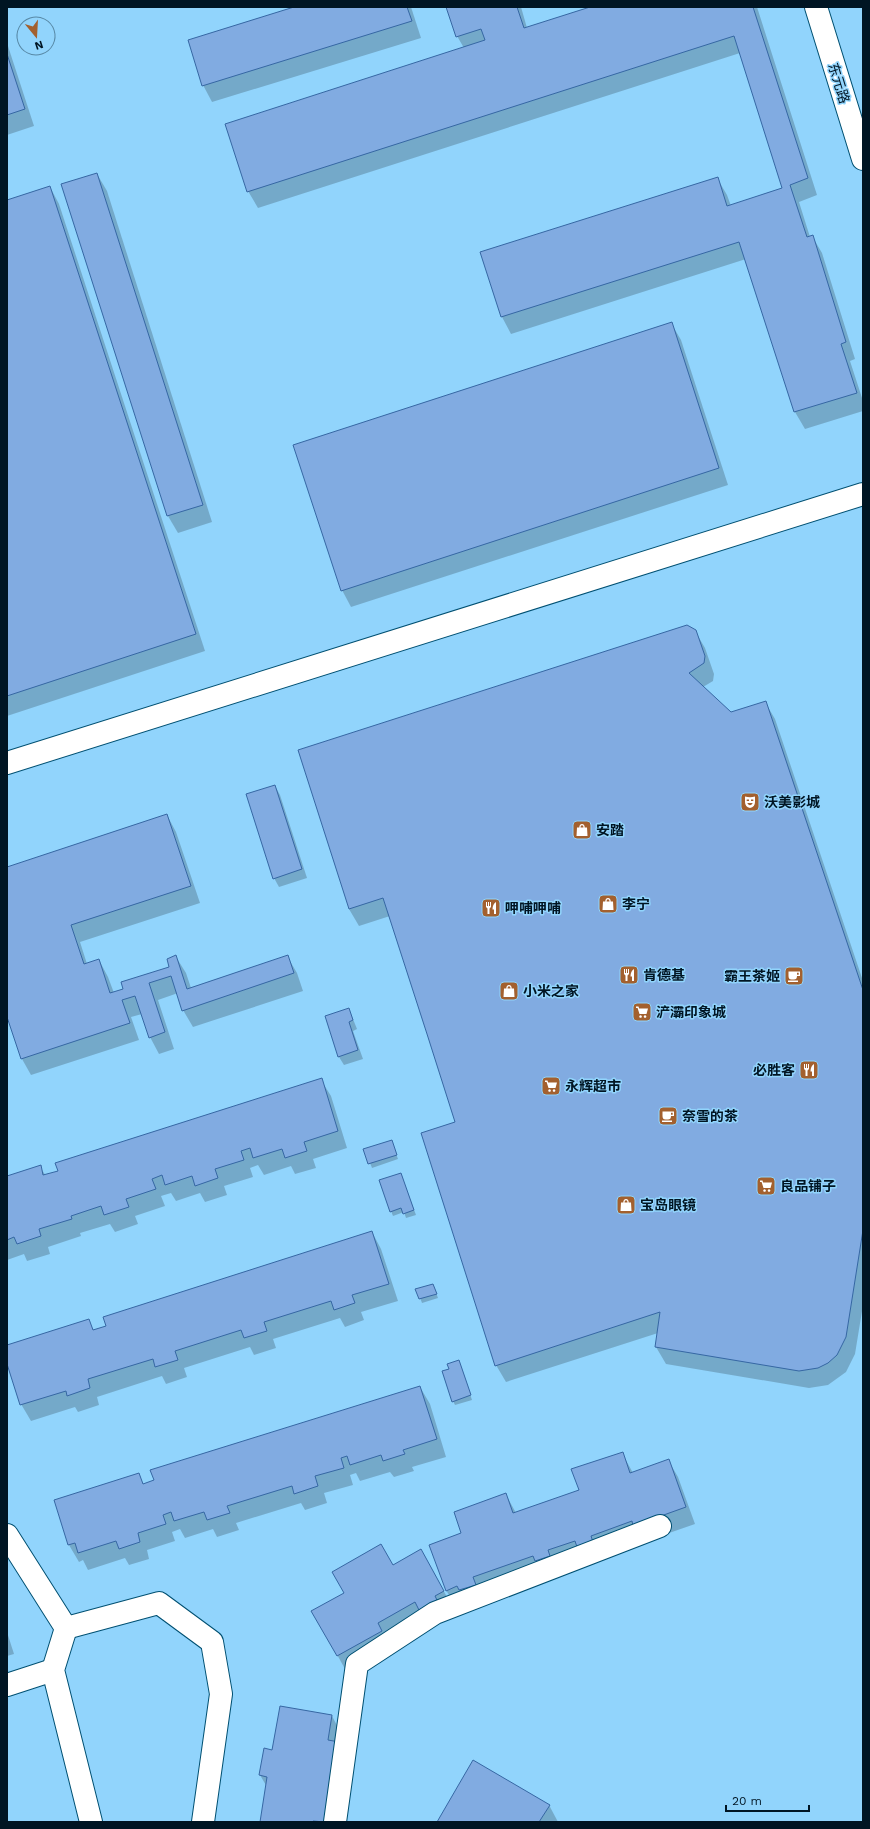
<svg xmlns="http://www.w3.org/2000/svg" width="870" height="1829" viewBox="0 0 870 1829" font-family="'Work Sans','Noto Sans SC',sans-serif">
<rect width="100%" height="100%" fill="#91d4fc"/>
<!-- shadow -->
<g fill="#0003">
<path d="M297 7H411L421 38 212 102 203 85Z"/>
<path d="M447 7H521L527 28 592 7H757L817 195 799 202 810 237 812 236 822 253 855 359 850 361 863 401V411L805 429 795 412 746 259 511 334 502 317 482 253 717 178 727 195 731 206 784 188 740 53 258 208 248 191 464 48 457 36Z"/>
<path d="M7 43 34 126 7 135Z"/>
<path d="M97 174 107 191 212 522 178 533 168 516 62 185Z"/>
<path d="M50 187 59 204 205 651 7 716V201Z"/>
<path d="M671 323 681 340 728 485 351 607 342 590Z"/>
<path d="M695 631 705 648 714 674 713 681 703 687 730 713 765 702 775 719 863 981V1305L855 1354 846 1372 828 1385 809 1388 666 1364 656 1347 658 1333 506 1382 496 1365 456 1122 390 916 359 926 349 909Z"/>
<path d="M275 786 280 795 307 878 279 887 274 878Z"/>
<path d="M167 815 176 832 200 903 80 942 87 964 99 960 108 977 114 993 171 967 176 957 186 973 191 988 287 956 297 973 303 991 193 1027 183 1010 178 993 158 1000 174 1049 159 1054 150 1037 142 1014 131 1017 139 1040 31 1075 22 1059 7 1014V868Z"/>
<path d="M349 1009 357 1029 353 1031 363 1059 344 1065 339 1057 326 1017Z"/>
<path d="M321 1080 331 1096 347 1148 313 1159 316 1168 295 1174 291 1166 264 1175 258 1165 250 1168 253 1177 224 1186 227 1195 205 1202 200 1193 176 1201 171 1193 161 1196 165 1206 135 1216 138 1224 115 1232 110 1224 80 1233 81 1236 48 1247 50 1254 27 1261 24 1254 7 1260V1177L40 1167 46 1176Z"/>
<path d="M391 1141 398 1159 372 1168 365 1150Z"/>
<path d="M401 1174 416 1215 406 1218 404 1212 393 1216 391 1211Z"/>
<path d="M372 1232 381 1249 398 1301 361 1312 364 1320 345 1327 340 1318 273 1339 276 1348 254 1355 250 1347 184 1368 187 1377 166 1384 162 1376 97 1397 99 1405 78 1412 75 1407 31 1421 21 1404 7 1361V1346L88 1320 94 1331Z"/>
<path d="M433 1285 438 1298 422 1303 417 1290Z"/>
<path d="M459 1361 472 1400 455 1405 453 1401 450 1370Z"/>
<path d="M420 1387 430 1404 446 1457 412 1467 414 1471 394 1477 390 1472 360 1481 356 1473 350 1475 353 1485 324 1493 327 1503 305 1510 301 1503 236 1523 239 1530 217 1537 213 1529 185 1538 180 1529 172 1532 175 1541 147 1550 149 1559 129 1565 125 1558 88 1570 83 1560 79 1562 69 1545 138 1474 144 1485Z"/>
<path d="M622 1453 633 1473 668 1460 678 1477 695 1524 456 1607 446 1590 462 1534 506 1495 516 1513 580 1491Z"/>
<path d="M428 1563 451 1604 389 1645 345 1669 313 1611Z"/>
<path d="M7 1632 14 1654 7 1656Z"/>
<path d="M332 1716 341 1733 337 1822H261L267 1787 260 1775 273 1751Z"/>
<path d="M549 1805 558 1822H438Z"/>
</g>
<!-- building -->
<g fill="#81abe1" stroke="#3667a3">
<path d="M294 7H407L412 21 202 86 188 40Z"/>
<path d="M446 7H517L524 28 590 7H753L808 178 790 185 807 237 813 235 846 342 841 344 857 393 794 412 739 242 501 317 480 252 718 177 727 206 782 188 734 36 247 192 225 124 485 40 481 29 456 37Z"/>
<path d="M7 54 25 109 7 115Z"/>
<path d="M97 173 203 505 167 516 61 184Z"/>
<path d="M50 186 196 634 7 696V200Z"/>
<path d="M672 322 719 468 341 591 293 445Z"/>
<path d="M687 625 696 630 705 656 704 663 689 673 731 712 766 701 863 990V1230L846 1337 837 1355 828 1363 818 1368 799 1371 655 1347 660 1312 495 1366 421 1133 455 1122 427 1034 383 898 349 909 298 750Z"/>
<path d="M275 785 302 869 273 879 246 794Z"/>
<path d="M167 814 191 886 71 925 84 964 99 959 110 993 123 989 121 982 169 967 167 959 176 955 187 989 288 955 294 973 182 1011 171 976 149 983 165 1032 149 1038 135 996 122 1000 130 1023 21 1059 7 1017V867Z"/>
<path d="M349 1008 353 1020 349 1022 358 1050 338 1057 325 1016Z"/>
<path d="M322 1078 338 1131 304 1142 307 1151 285 1158 282 1149 253 1158 250 1148 241 1151 244 1160 215 1169 218 1178 195 1186 192 1176 165 1185 162 1175 152 1179 156 1189 126 1199 129 1207 104 1215 101 1206 71 1216 72 1219 39 1229 41 1236 17 1244 14 1237 7 1240V1176L41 1165 43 1175 58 1171 55 1163Z"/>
<path d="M392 1140 397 1155 368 1164 363 1149Z"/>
<path d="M401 1173 414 1210 403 1214 401 1208 390 1212 379 1180Z"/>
<path d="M372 1231 389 1284 352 1295 355 1303 334 1310 331 1301 264 1322 267 1331 244 1338 241 1330 175 1351 178 1360 155 1367 153 1359 88 1379 90 1388 67 1396 66 1391 20 1405 7 1364V1345L89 1319 93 1330 106 1326 103 1317Z"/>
<path d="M433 1284 437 1294 419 1299 415 1289Z"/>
<path d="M459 1360 471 1395 452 1402 442 1371 449 1369 447 1364Z"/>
<path d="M420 1386 437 1439 403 1450 405 1454 383 1461 381 1455 350 1465 347 1456 341 1458 344 1468 315 1476 318 1486 294 1494 292 1486 227 1506 230 1513 207 1520 204 1512 174 1521 171 1512 163 1515 166 1524 138 1533 140 1542 119 1549 116 1541 78 1553 75 1543 68 1545 54 1500 139 1473 143 1484 154 1480 150 1470Z"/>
<path d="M623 1452 630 1473 669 1459 686 1507 633 1526 632 1521 591 1536 593 1542 577 1547 575 1541 548 1550 550 1556 535 1561 533 1556 473 1577 476 1585 459 1590 457 1586 446 1591 429 1545 461 1533 454 1512 506 1493 513 1513 579 1490 571 1469Z"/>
<path d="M381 1544 393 1565 421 1549 444 1591 435 1596 437 1600 419 1610 415 1602 378 1623 382 1631 337 1656 311 1611 344 1593 332 1572Z"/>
<path d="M280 1706 332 1715 328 1740 339 1742 325 1822 313 1821V1822H260L267 1777 259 1775 264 1748 272 1750Z"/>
<path d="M473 1760 550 1805 539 1822H437Z"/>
</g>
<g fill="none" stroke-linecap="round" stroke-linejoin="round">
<defs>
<g id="street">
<path d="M7 763 863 494"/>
<path d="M7 1535 66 1628 53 1670 91 1822"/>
<path d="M66 1628 159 1603 212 1642 221 1694 203 1822"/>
<path d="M7 1685 53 1670"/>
<path d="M335 1822 357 1664 435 1613 660 1526"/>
</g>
<path id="secondary" d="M816 7 863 159"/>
</defs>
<!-- street casing -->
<use href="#street" stroke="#005072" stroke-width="24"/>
<!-- secondary casing -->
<use href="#secondary" stroke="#005072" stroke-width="24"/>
<!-- street -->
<use href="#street" stroke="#fff" stroke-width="22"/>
<!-- secondary -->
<use href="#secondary" stroke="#fff" stroke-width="22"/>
</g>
<!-- icons -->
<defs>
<symbol id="theatre-square" viewBox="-11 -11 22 22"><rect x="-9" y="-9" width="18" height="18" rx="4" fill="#a3602e" stroke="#91d4fc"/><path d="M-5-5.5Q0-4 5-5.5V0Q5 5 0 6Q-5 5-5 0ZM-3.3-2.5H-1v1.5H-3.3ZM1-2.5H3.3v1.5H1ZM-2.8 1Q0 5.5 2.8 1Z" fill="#fff"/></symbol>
<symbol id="shop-square" viewBox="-11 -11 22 22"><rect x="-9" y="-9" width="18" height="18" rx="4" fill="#a3602e" stroke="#91d4fc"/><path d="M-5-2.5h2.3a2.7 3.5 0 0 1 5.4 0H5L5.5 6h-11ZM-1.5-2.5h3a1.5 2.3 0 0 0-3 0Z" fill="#fff"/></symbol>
<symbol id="restaurant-square" viewBox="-11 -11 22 22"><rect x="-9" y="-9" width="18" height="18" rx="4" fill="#a3602e" stroke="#91d4fc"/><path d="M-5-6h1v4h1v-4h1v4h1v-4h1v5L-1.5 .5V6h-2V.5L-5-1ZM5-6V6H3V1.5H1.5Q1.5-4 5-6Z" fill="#fff"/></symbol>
<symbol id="cafe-square" viewBox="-11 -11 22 22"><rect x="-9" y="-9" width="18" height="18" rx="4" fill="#a3602e" stroke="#91d4fc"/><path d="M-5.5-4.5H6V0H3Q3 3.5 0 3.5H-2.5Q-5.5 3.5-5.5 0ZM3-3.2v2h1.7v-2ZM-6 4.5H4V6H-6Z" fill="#fff"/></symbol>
<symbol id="supermarket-square" viewBox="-11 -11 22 22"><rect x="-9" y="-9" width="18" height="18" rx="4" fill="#a3602e" stroke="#91d4fc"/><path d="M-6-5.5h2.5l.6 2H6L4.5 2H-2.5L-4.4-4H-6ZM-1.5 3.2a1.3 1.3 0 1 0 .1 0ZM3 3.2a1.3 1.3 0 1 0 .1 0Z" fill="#fff"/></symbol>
</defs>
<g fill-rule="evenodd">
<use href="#theatre-square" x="739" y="791" width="22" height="22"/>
<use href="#shop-square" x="571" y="819" width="22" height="22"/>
<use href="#shop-square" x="597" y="893" width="22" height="22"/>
<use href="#restaurant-square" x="480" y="897" width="22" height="22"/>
<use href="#restaurant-square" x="618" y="964" width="22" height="22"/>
<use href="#cafe-square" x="783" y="965" width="22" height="22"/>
<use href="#shop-square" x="498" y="980" width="22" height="22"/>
<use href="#supermarket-square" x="631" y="1001" width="22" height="22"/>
<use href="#restaurant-square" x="798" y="1059" width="22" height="22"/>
<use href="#supermarket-square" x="540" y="1075" width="22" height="22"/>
<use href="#cafe-square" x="657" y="1105" width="22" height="22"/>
<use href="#supermarket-square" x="755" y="1175" width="22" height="22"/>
<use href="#shop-square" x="615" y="1194" width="22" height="22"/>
</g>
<g text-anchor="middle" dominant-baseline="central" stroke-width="3" stroke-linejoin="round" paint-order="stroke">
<!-- street labels -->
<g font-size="14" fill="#001523" stroke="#91d4fc">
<text transform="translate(839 83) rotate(73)">东元路</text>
</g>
<!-- poi labels -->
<g font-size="14" font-weight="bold" fill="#001523" stroke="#91d4fc" text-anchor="start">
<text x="764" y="802">沃美影城</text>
<text x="596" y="830">安踏</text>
<text x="622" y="904">李宁</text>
<text x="505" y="908">呷哺呷哺</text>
<text x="643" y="975">肯德基</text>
<text x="780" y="976" text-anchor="end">霸王茶姬</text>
<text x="523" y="991">小米之家</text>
<text x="656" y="1012">浐灞印象城</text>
<text x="795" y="1070" text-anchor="end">必胜客</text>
<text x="565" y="1086">永辉超市</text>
<text x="682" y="1116">奈雪的茶</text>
<text x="780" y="1186">良品铺子</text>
<text x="640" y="1205">宝岛眼镜</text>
</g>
</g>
<!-- border -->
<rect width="870" height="1829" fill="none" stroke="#001523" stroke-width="16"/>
<!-- north arrow -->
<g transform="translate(36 36) rotate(162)"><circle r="19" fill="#91d4fc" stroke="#5788a5"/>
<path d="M0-3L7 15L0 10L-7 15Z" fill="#a3602e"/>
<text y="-6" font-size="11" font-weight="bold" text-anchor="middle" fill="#001523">N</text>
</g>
<!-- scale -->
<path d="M726 1805v6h83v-6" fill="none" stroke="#001523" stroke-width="2"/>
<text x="732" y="1805" font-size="12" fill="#001523" stroke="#91d4fc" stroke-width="3" paint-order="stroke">20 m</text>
</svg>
